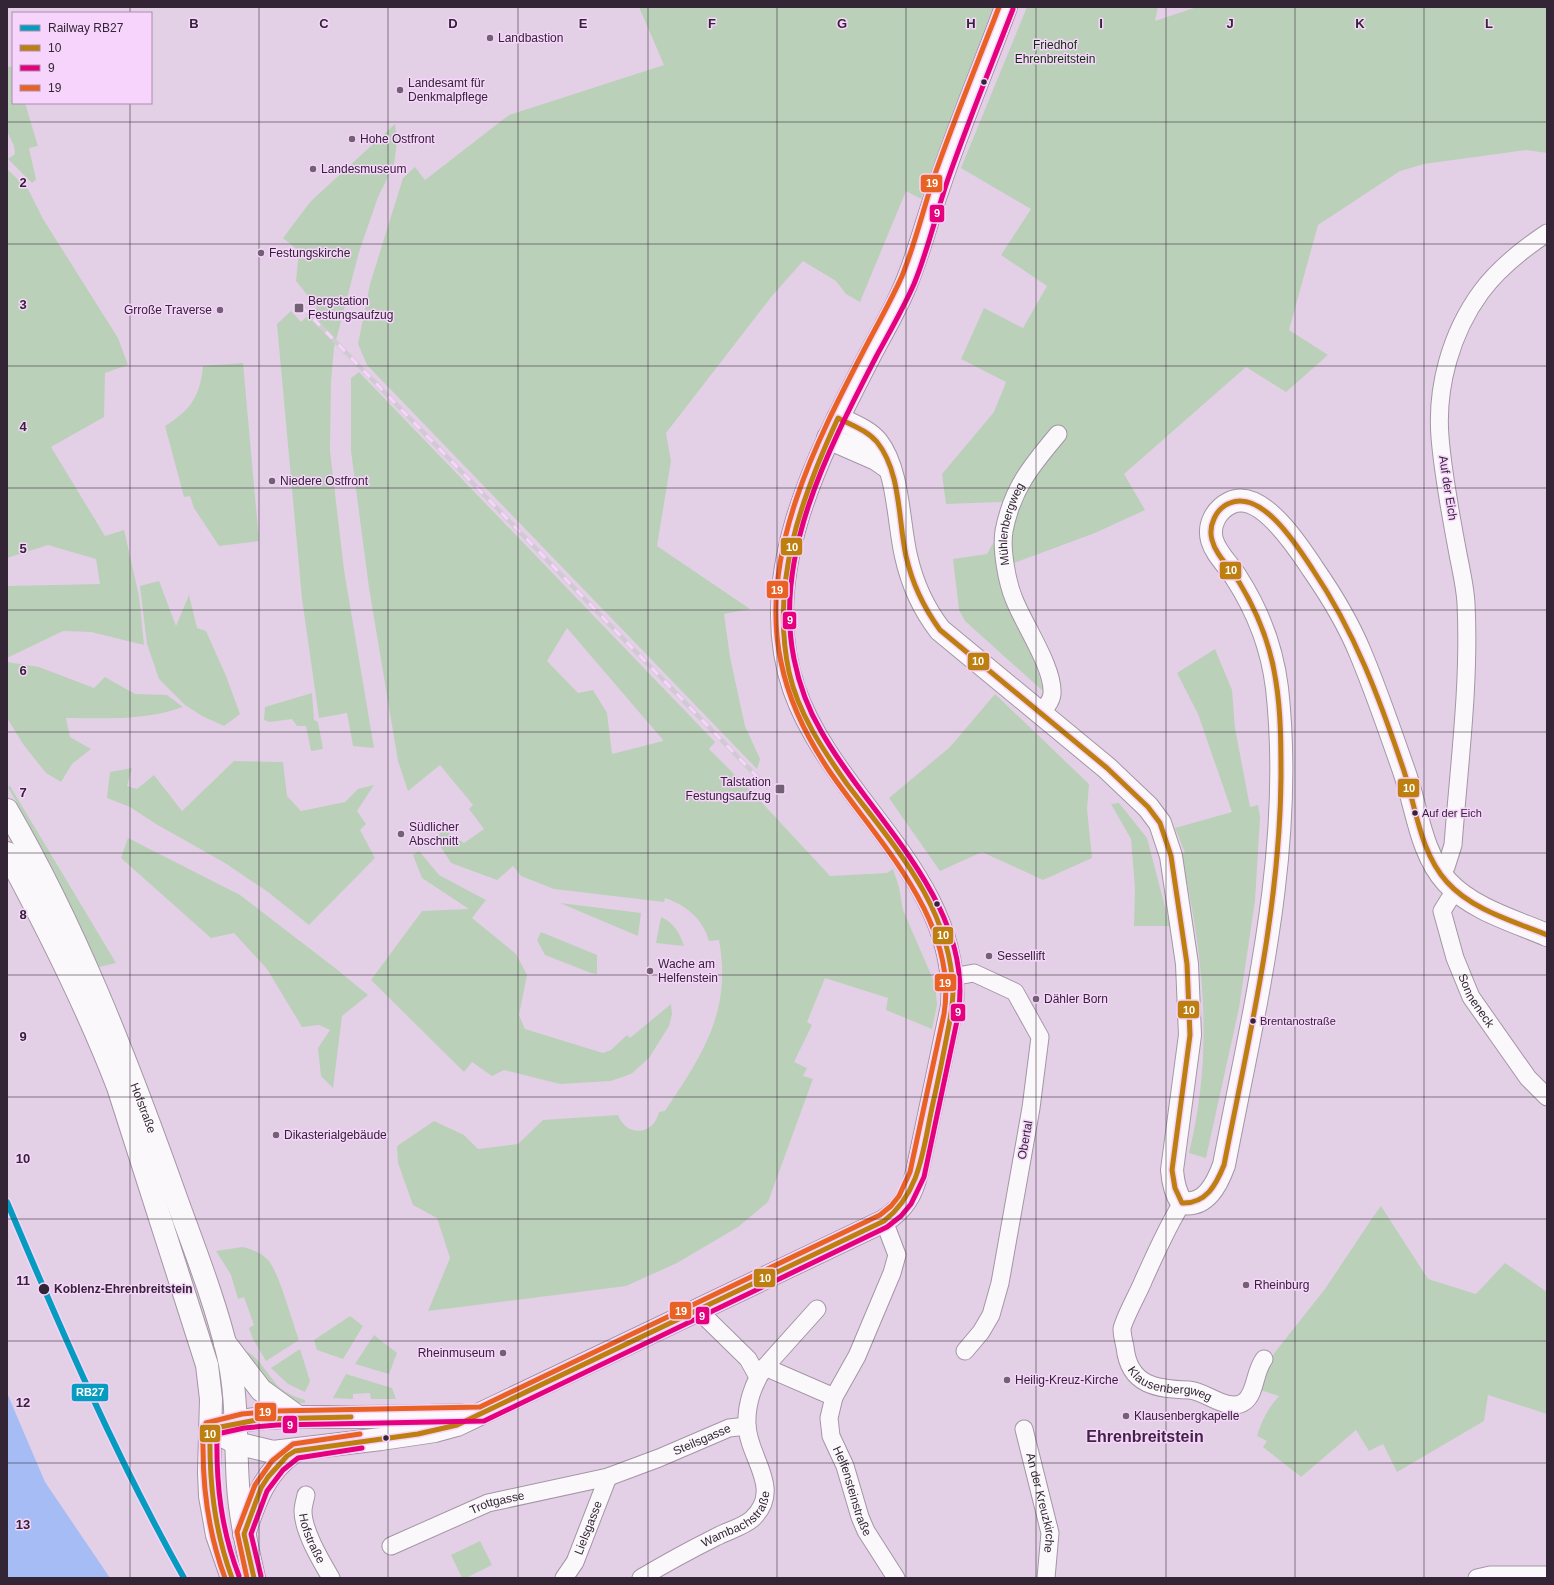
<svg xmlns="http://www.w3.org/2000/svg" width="1554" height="1585" viewBox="0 0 1554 1585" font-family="Helvetica,sans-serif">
<rect width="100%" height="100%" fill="#e3d0e6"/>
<!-- green -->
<g fill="#bbd0b9" fill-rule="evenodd">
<path d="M639 7H993L921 199 906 191 860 302 846 294 836 281 803 261 772 296 666 433 671 461 657 546 750 609 724 614 730 657 745 726 760 759 757 769 367 365 358 344 370 284 403 178 415 167 425 180 509 115 664 65Z"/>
<path d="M1027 7H1158L1155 21 1197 7H1547V153L1526 150 1424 164 1400 171 1318 225 1289 330 1328 355 1286 392 1246 367 1124 474 1145 510 1095 533 1011 564 1003 502 946 504 942 474 994 412 1006 382 961 359 984 308 1023 328 1047 286 1001 255 1031 209 961 168Z"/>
<path d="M13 66V103H25L38 146 29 148 36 180 32 183 8 159 15 154 14 146 7 131V67Z"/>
<path d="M395 124 397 142 394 165 378 197 359 252 334 348 331 381 330 451 344 570 374 748 353 746 347 713 319 718 302 599 277 324 291 311 301 322 317 307 296 281 299 251 283 238 311 201Z"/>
<path d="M7 169 28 189 43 219 118 338 128 365 105 373 104 417 51 447 105 536 124 530 139 596 144 645 91 632 63 631 7 658V586L100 584 96 559 48 545 7 558Z"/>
<path d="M243 363 259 541 219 546 194 508 190 496 184 497 165 426C191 410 200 396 203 366Z"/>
<path d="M359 372 715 742 709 749 753 793 830 876 887 873 893 869 899 887 903 910 935 984 937 1005 932 1029 886 1010 888 998 825 978 807 1022 812 1025 794 1062 807 1068 803 1076 813 1079 768 1202 738 1227 677 1263 626 1286 428 1311 450 1258 437 1218 413 1205 398 1163 397 1146 434 1121 464 1135 478 1149 518 1144 543 1120 618 1115C627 1138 654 1135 659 1112L665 1111C703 1054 732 1011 719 940L709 941C703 919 686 905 665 898L664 902 554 889 521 876 507 858 513 866 497 880 451 863 435 838 444 830 464 843 484 829 469 809 473 805 440 765 408 791 398 761 369 588 351 451V378ZM567 628 663 740V741L612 754 607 713 593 690 578 693 547 661Z"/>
<path d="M999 533 1005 597 1036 666 1044 692 965 621 959 610 953 559 987 554Z"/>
<path d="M159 581 176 626 189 595 197 628 206 631 226 676 240 714 224 726 202 716 185 705 159 679 147 644 140 586Z"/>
<path d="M1215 649 1232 690 1235 728 1250 807 1258 805 1260 817 1255 901 1239 1008 1206 1158 1189 1153C1214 1052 1204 955 1181 855L1185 853 1175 828 1232 812 1198 714 1177 673Z"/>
<path d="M7 662 39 667 94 688 105 677 135 694 167 695 183 707C145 721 105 718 66 718L70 737 91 749 72 764 61 782 46 773 23 744 7 718Z"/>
<path d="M312 693 314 720 318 722 323 749 311 751 306 726H297L292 719 270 722 264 720 265 707Z"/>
<path d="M995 694 1089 784 1087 809 1092 858 1043 880 982 852 940 871 889 798 950 747Z"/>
<path d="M234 761 283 762 287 796 301 811 345 802 358 789 374 785 357 811 366 824 360 830 375 858 309 925 268 892 225 863 156 824 130 807 107 798 110 772 132 768 127 786 137 789 154 775 182 811Z"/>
<path d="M10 786 116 963 99 967 52 867 8 787Z"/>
<path d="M1119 803 1147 838 1170 926H1134L1135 888 1131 839 1111 804Z"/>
<path d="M128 838 240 895 335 968 368 995 342 1016 333 1088 321 1076 318 1048 330 1030 319 1025 302 1027 267 969 234 933 211 938 121 858Z"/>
<path d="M419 851 439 875 486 900 472 918 516 954 527 975 519 1015 525 1029 603 1053 611 1050 627 1035 630 1038 671 1004 672 1014 669 1026 649 1058 631 1074 611 1081 560 1084 504 1070 492 1076 472 1062 464 1072 371 980 422 911 469 909 422 878 413 855Z"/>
<path d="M560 903 641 913 638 936Z"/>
<path d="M661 917C673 922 680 933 684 946L656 943Z"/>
<path d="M541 932 597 955V974L591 973 545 955 537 940Z"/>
<path d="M1381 1206 1428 1279 1476 1294 1505 1263 1547 1292V1414L1488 1395 1484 1421 1397 1472 1383 1444 1369 1451 1356 1430 1301 1477 1263 1447 1267 1441 1257 1436C1262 1420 1268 1408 1279 1396L1257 1389 1261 1370 1325 1289 1373 1217Z"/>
<path d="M242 1247C252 1249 262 1253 269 1261 280 1276 292 1321 299 1340L266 1361 253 1339 249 1328 254 1325 244 1297 238 1299 231 1275 216 1251Z"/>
<path d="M350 1316 363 1326 343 1359 317 1350 314 1340Z"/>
<path d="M374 1335 397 1353 389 1374 355 1364Z"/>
<path d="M300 1349 310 1381 305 1392 288 1384 271 1368Z"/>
<path d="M247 1352C256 1354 271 1379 279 1387 286 1393 295 1397 305 1400V1403C278 1405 256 1374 247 1352Z"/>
<path d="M346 1374 392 1388 396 1399H371L370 1393 353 1394V1399L333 1398Z"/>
<path d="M480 1541 492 1565 466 1578H462L451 1555Z"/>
</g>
<!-- water -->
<path fill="#a6bcf5" d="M7 1393 45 1482 110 1578H7Z"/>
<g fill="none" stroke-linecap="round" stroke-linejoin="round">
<defs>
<g id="street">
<path id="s1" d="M1041 712C1046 707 1051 702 1052 694 1054 668 1024 625 1014 599 1007 582 1001 549 1004 531 1012 489 1031 466 1058 434"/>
<path d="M1439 872 1446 867 1453 845C1459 765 1470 683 1466 603 1465 586 1461 570 1458 554 1451 517 1443 475 1440 437 1436 387 1451 333 1481 292 1498 269 1523 249 1547 233"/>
<path id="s2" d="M1455 890 1442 911 1455 958 1471 997 1528 1078 1547 1097"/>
<path d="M952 977 974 973 1015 992 1040 1037 1031 1108 1000 1283 991 1315 981 1332 965 1351"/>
<path id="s3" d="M1182 1203C1167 1227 1156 1253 1144 1279 1140 1290 1123 1320 1122 1329 1122 1335 1124 1342 1125 1347 1129 1386 1157 1389 1189 1390 1206 1391 1228 1413 1244 1402 1256 1394 1254 1372 1264 1359"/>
<path id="s4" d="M884 1221 897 1255 892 1273 857 1356 834 1397 829 1418 831 1436 845 1466 860 1517 866 1531 896 1578"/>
<path d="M698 1310 748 1359 758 1377"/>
<path d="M765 1367 834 1397"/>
<path id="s5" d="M1024 1429 1050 1533 1046 1578"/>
<path id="s6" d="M306 1495C305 1500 303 1506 303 1511 303 1531 321 1561 331 1578"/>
<path id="s7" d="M391 1546 488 1503 608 1477 659 1458 729 1428 747 1426"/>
<path id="s8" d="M564 1578 575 1562 608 1477"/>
<path id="s9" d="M641 1578C666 1563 690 1550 716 1537 727 1531 743 1527 752 1519 784 1489 748 1458 747 1425 746 1405 753 1383 765 1367L817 1309"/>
<path d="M1477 1578 1490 1575H1547"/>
</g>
<g id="secondary">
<path d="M838 418C851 425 867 430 877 442 899 470 898 522 906 556 912 583 923 608 940 630L1107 768 1148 807 1160 823 1171 856 1187 964 1190 1035 1172 1170C1173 1183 1175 1193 1182 1203 1206 1207 1217 1184 1224 1165 1254 1008 1295 850 1277 688 1272 647 1258 611 1236 577 1228 564 1216 554 1212 540 1208 525 1216 510 1230 503 1261 488 1299 548 1313 569 1331 595 1348 623 1360 652 1376 690 1390 731 1404 771 1417 807 1420 852 1447 882 1472 909 1514 921 1547 935"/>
<path d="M828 438 876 459 889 468"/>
<path d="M225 1343 261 1390 298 1417"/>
<path d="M218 1427C253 1415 291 1417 327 1417 372 1417 416 1417 461 1415"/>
<path d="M210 1429 236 1443 273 1452 381 1439 435 1431 457 1425 884 1221C903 1209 912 1194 917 1172L952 1006C961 877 833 801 794 689 755 575 818 456 869 357 882 332 898 306 908 279 920 249 928 217 939 186 959 126 984 67 1006 7"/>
<path d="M244 1534C255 1501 265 1471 295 1451"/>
</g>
<g id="primary">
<path id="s10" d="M7 810C75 927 124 1053 170 1181 190 1238 214 1296 228 1355 238 1398 235 1442 238 1485 240 1517 247 1547 254 1578"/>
<path d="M7 853C48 929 87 1006 118 1087L207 1365 211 1399 209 1472 210 1496 217 1535 232 1578"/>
</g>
</defs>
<!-- street casing -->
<use href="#street" stroke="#a495a6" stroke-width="19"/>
<!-- secondary casing -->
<use href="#secondary" stroke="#a495a6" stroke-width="24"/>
<!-- primary casing -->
<use href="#primary" stroke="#a495a6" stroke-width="24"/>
<!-- street -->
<use href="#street" stroke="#fbf8fb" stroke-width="17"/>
<!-- secondary -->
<use href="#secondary" stroke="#fbf8fb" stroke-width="22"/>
<!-- primary -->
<use href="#primary" stroke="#fbf8fb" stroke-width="22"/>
<defs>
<path id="rail" d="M301 306 767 787"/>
</defs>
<!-- rail casing -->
<use href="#rail" stroke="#d0cbd2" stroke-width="4.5"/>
<!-- rail -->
<use href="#rail" stroke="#f7d4fc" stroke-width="3" stroke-dasharray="9" stroke-linecap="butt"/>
<defs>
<g id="bus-1">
<path d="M232 1578C214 1529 209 1481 210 1429L262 1419 351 1417"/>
<path d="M254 1578 244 1534 261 1488 268 1477 287 1456 295 1451 418 1434 457 1425 884 1221C922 1191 923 1147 933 1103 939 1077 944 1051 949 1025 951 1014 953 1002 953 991 951 908 894 846 847 784 823 750 798 713 789 672 770 583 801 498 838 418 851 425 867 430 877 442 901 472 898 519 906 556 912 583 924 608 940 630L1107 768 1148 807 1160 823 1171 856 1187 964 1190 1035 1172 1170 1175 1188 1182 1203C1206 1204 1216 1185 1224 1165 1249 1037 1280 908 1281 777 1281 746 1281 713 1276 682 1271 647 1258 613 1239 582 1231 568 1216 556 1212 540 1208 526 1216 508 1230 503 1263 490 1298 547 1313 570 1355 632 1380 700 1404 771 1416 808 1420 852 1447 882 1472 910 1513 921 1547 935"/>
</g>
<g id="bus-2">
<path d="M239 1576C221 1529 216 1484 217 1434L244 1428 277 1425 484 1421 887 1227 901 1216 911 1204 924 1177 958 1016C976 904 870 819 821 731 808 709 799 684 794 659 773 554 829 448 876 357 889 333 903 309 914 284 928 250 936 214 948 179 968 122 991 66 1013 9"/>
<path d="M261 1576 251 1534 267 1491 283 1470 298 1458 362 1448"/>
</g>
<g id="bus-3">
<path d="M225 1578C209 1535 203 1492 203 1447 203 1439 201 1429 206 1423L242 1414 276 1411 480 1407 880 1215 891 1206 899 1196 910 1172 944 1014C959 921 878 842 830 772 807 738 789 702 781 662 758 555 816 442 864 350 877 325 891 301 902 276 915 244 923 210 934 177 954 120 977 64 999 7"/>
<path d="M247 1578 237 1532 255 1485 272 1461 293 1444 360 1434"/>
</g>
</defs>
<!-- bus-1 casing -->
<use href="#bus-1" stroke="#f7d4fc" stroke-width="8"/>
<!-- bus-2 casing -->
<use href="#bus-2" stroke="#f7d4fc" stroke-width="8"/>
<!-- bus-3 casing -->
<use href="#bus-3" stroke="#f7d4fc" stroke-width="8"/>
<!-- bus-1 -->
<use href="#bus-1" stroke="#bc7f10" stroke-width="5"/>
<!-- bus-2 -->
<use href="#bus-2" stroke="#e5007d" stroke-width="5"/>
<!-- bus-3 -->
<use href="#bus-3" stroke="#e86223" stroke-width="5"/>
<defs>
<path id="rail-1" d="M7 1202C61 1330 116 1457 184 1578"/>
</defs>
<!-- rail-1 casing -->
<use href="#rail-1" stroke="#f7d4fc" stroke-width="9"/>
<!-- rail-1 -->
<use href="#rail-1" stroke="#059cbf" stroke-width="6"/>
</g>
<!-- grid -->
<path fill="none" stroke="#332535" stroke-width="1" stroke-opacity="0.55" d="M130 7V13M259 7V1578M388 7V1578M518 7V1578M648 7V1578M777 7V1578M906 7V1578M1036 7V1578M1166 7V1578M1295 7V1578M1424 7V1578M130 103V1578M7 122H1547M7 244H1547M7 366H1547M7 488H1547M7 610H1547M7 732H1547M7 853H1547M7 975H1547M7 1097H1547M7 1219H1547M7 1341H1547M7 1463H1547"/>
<!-- markers -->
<g fill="#716173" stroke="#f7d4fc" stroke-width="1.5">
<circle cx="490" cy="38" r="4"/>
<circle cx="400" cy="90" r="4"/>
<circle cx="352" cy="139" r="4"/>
<circle cx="313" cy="169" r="4"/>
<circle cx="261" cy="253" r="4"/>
<rect x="294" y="303" width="10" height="10" rx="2"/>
<circle cx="220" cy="310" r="4"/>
<circle cx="272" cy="481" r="4"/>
<rect x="775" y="784" width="10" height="10" rx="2"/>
<circle cx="401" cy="834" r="4"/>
<circle cx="989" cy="956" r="4"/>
<circle cx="650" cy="971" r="4"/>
<circle cx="1036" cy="999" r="4"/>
<circle cx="276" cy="1135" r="4"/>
<circle cx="1246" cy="1285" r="4"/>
<circle cx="503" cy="1353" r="4"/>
<circle cx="1007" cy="1380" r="4"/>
<circle cx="1126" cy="1416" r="4"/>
</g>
<g fill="#332535" stroke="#f7d4fc" stroke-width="1.5">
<circle cx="984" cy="82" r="3.5"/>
<circle cx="1415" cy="813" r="3.5"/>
<circle cx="937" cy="904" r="3.5"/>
<circle cx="1253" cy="1021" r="3.5"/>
<circle cx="44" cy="1289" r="6"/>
<circle cx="386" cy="1438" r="3.5"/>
</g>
<g text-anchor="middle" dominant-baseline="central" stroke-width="3" stroke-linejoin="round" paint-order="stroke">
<!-- bus labels -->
<g font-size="11" fill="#332535" stroke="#f7d4fc" text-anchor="start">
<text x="1422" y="813">Auf der Eich</text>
<text x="1260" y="1021">Brentanostraße</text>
</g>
<!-- poi labels -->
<g font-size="12" fill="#332535" stroke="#f7d4fc" text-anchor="start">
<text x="498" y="38">Landbastion</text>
<text x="408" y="83">Landesamt für<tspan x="408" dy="14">Denkmalpflege</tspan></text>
<text x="360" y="139">Hohe Ostfront</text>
<text x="321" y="169">Landesmuseum</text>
<text x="269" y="253">Festungskirche</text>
<text x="308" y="301">Bergstation<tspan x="308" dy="14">Festungsaufzug</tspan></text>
<text x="212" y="310" text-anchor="end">Grroße Traverse</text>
<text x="280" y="481">Niedere Ostfront</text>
<text x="771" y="782" text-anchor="end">Talstation<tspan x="771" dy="14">Festungsaufzug</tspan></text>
<text x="409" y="827">Südlicher<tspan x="409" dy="14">Abschnitt</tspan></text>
<text x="997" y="956">Sessellift</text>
<text x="658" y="964">Wache am<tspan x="658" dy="14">Helfenstein</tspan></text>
<text x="1044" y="999">Dähler Born</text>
<text x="284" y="1135">Dikasterialgebäude</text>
<text x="1254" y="1285">Rheinburg</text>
<text x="495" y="1353" text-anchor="end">Rheinmuseum</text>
<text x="1015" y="1380">Heilig-Kreuz-Kirche</text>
<text x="1134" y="1416">Klausenbergkapelle</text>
</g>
<!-- park labels -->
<g font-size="12" fill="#093305" stroke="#f7d4fc">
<text x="1055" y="45">Friedhof<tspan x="1055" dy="14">Ehrenbreitstein</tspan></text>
</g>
<!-- street labels -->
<g font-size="12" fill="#332535" stroke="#f7d4fc">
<text transform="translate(1448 488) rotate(81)">Auf der Eich</text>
<text stroke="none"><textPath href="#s1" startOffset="202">Mühlenbergweg</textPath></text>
<text stroke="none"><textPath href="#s2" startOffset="121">Sonneneck</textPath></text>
<text stroke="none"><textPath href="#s10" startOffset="328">Hofstraße</textPath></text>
<text transform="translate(1025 1140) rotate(-80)">Obertal</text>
<text stroke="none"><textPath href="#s3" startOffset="224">Klausenbergweg</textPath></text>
<text stroke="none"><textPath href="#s7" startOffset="330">Steilsgasse</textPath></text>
<text stroke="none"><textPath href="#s4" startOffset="291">Helfensteinstraße</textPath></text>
<text stroke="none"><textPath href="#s5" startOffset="76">An der Kreuzkirche</textPath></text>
<text stroke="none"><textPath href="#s7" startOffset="115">Trottgasse</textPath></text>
<text stroke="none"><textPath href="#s9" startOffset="114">Wambachstraße</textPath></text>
<text stroke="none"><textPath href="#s8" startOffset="56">Lielsgasse</textPath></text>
<text stroke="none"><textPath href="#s6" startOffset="45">Hofstraße</textPath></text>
</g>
<!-- stop labels -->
<g font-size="12" font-weight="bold" fill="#332535" stroke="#f7d4fc" text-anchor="start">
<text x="54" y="1289">Koblenz-Ehrenbreitstein</text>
</g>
<!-- district labels -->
<g font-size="16" font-weight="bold" fill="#402444" stroke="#f7d4fc">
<text x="1145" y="1436">Ehrenbreitstein</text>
</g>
</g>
<g font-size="13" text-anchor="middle" font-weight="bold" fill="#332535" stroke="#f7d4fc" stroke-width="3" stroke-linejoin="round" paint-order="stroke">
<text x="194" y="28">B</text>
<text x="324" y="28">C</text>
<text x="453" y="28">D</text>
<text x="583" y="28">E</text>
<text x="712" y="28">F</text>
<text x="842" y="28">G</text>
<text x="971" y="28">H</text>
<text x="1101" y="28">I</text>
<text x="1230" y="28">J</text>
<text x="1360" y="28">K</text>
<text x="1489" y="28">L</text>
<text x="23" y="187">2</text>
<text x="23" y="309">3</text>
<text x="23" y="431">4</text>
<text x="23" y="553">5</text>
<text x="23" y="675">6</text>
<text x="23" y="797">7</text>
<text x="23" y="919">8</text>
<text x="23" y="1041">9</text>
<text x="23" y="1163">10</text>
<text x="23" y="1285">11</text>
<text x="23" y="1407">12</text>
<text x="23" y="1529">13</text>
</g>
<g stroke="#f7d4fc" stroke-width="1.5">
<rect x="920" y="174" width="23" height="19" rx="4" fill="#e86223"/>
<rect x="929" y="204" width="16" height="19" rx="4" fill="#e5007d"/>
<rect x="780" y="537" width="23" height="19" rx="4" fill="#bc7f10"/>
<rect x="1219" y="561" width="23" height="19" rx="4" fill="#bc7f10"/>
<rect x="766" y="580" width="23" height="19" rx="4" fill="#e86223"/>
<rect x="782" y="611" width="15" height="19" rx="4" fill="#e5007d"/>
<rect x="967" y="652" width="23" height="19" rx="4" fill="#bc7f10"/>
<rect x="1397" y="778" width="23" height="20" rx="4" fill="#bc7f10"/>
<rect x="932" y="926" width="22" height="19" rx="4" fill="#bc7f10"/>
<rect x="934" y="973" width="23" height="19" rx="4" fill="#e86223"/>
<rect x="1177" y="1000" width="23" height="19" rx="4" fill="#bc7f10"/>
<rect x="950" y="1003" width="16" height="19" rx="4" fill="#e5007d"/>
<rect x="753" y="1268" width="23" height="20" rx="4" fill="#bc7f10"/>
<rect x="669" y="1301" width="23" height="19" rx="4" fill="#e86223"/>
<rect x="695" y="1306" width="15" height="19" rx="4" fill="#e5007d"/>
<rect x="71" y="1383" width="38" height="19" rx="4" fill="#059cbf"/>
<rect x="254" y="1402" width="23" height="20" rx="4" fill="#e86223"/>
<rect x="282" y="1415" width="16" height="19" rx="4" fill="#e5007d"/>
<rect x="199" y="1424" width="22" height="19" rx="4" fill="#bc7f10"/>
</g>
<g font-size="11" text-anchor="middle" font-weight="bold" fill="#fff">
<text x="932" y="187">19</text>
<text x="937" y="217">9</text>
<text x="792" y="551">10</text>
<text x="1231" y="574">10</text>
<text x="777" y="594">19</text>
<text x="790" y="624">9</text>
<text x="978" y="665">10</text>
<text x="1409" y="792">10</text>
<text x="943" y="939">10</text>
<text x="945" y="987">19</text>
<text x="1189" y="1014">10</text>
<text x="958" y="1016">9</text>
<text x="765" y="1282">10</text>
<text x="681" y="1315">19</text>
<text x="702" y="1320">9</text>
<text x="90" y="1396">RB27</text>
<text x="265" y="1416">19</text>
<text x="290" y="1429">9</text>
<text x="210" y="1438">10</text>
</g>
<!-- border -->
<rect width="1554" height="1585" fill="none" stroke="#332535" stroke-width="16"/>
<!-- legend -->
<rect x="12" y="12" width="140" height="92" fill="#f7d4fc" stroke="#a98eac"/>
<rect x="20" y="25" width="20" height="6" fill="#059cbf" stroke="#a98eac"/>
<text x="48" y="32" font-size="12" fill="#332535">Railway RB27</text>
<rect x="20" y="45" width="20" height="6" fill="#bc7f10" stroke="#a98eac"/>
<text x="48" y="52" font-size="12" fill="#332535">10</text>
<rect x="20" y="65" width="20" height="6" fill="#e5007d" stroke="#a98eac"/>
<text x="48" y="72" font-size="12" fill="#332535">9</text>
<rect x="20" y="85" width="20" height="6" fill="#e86223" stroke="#a98eac"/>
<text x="48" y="92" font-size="12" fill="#332535">19</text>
</svg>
